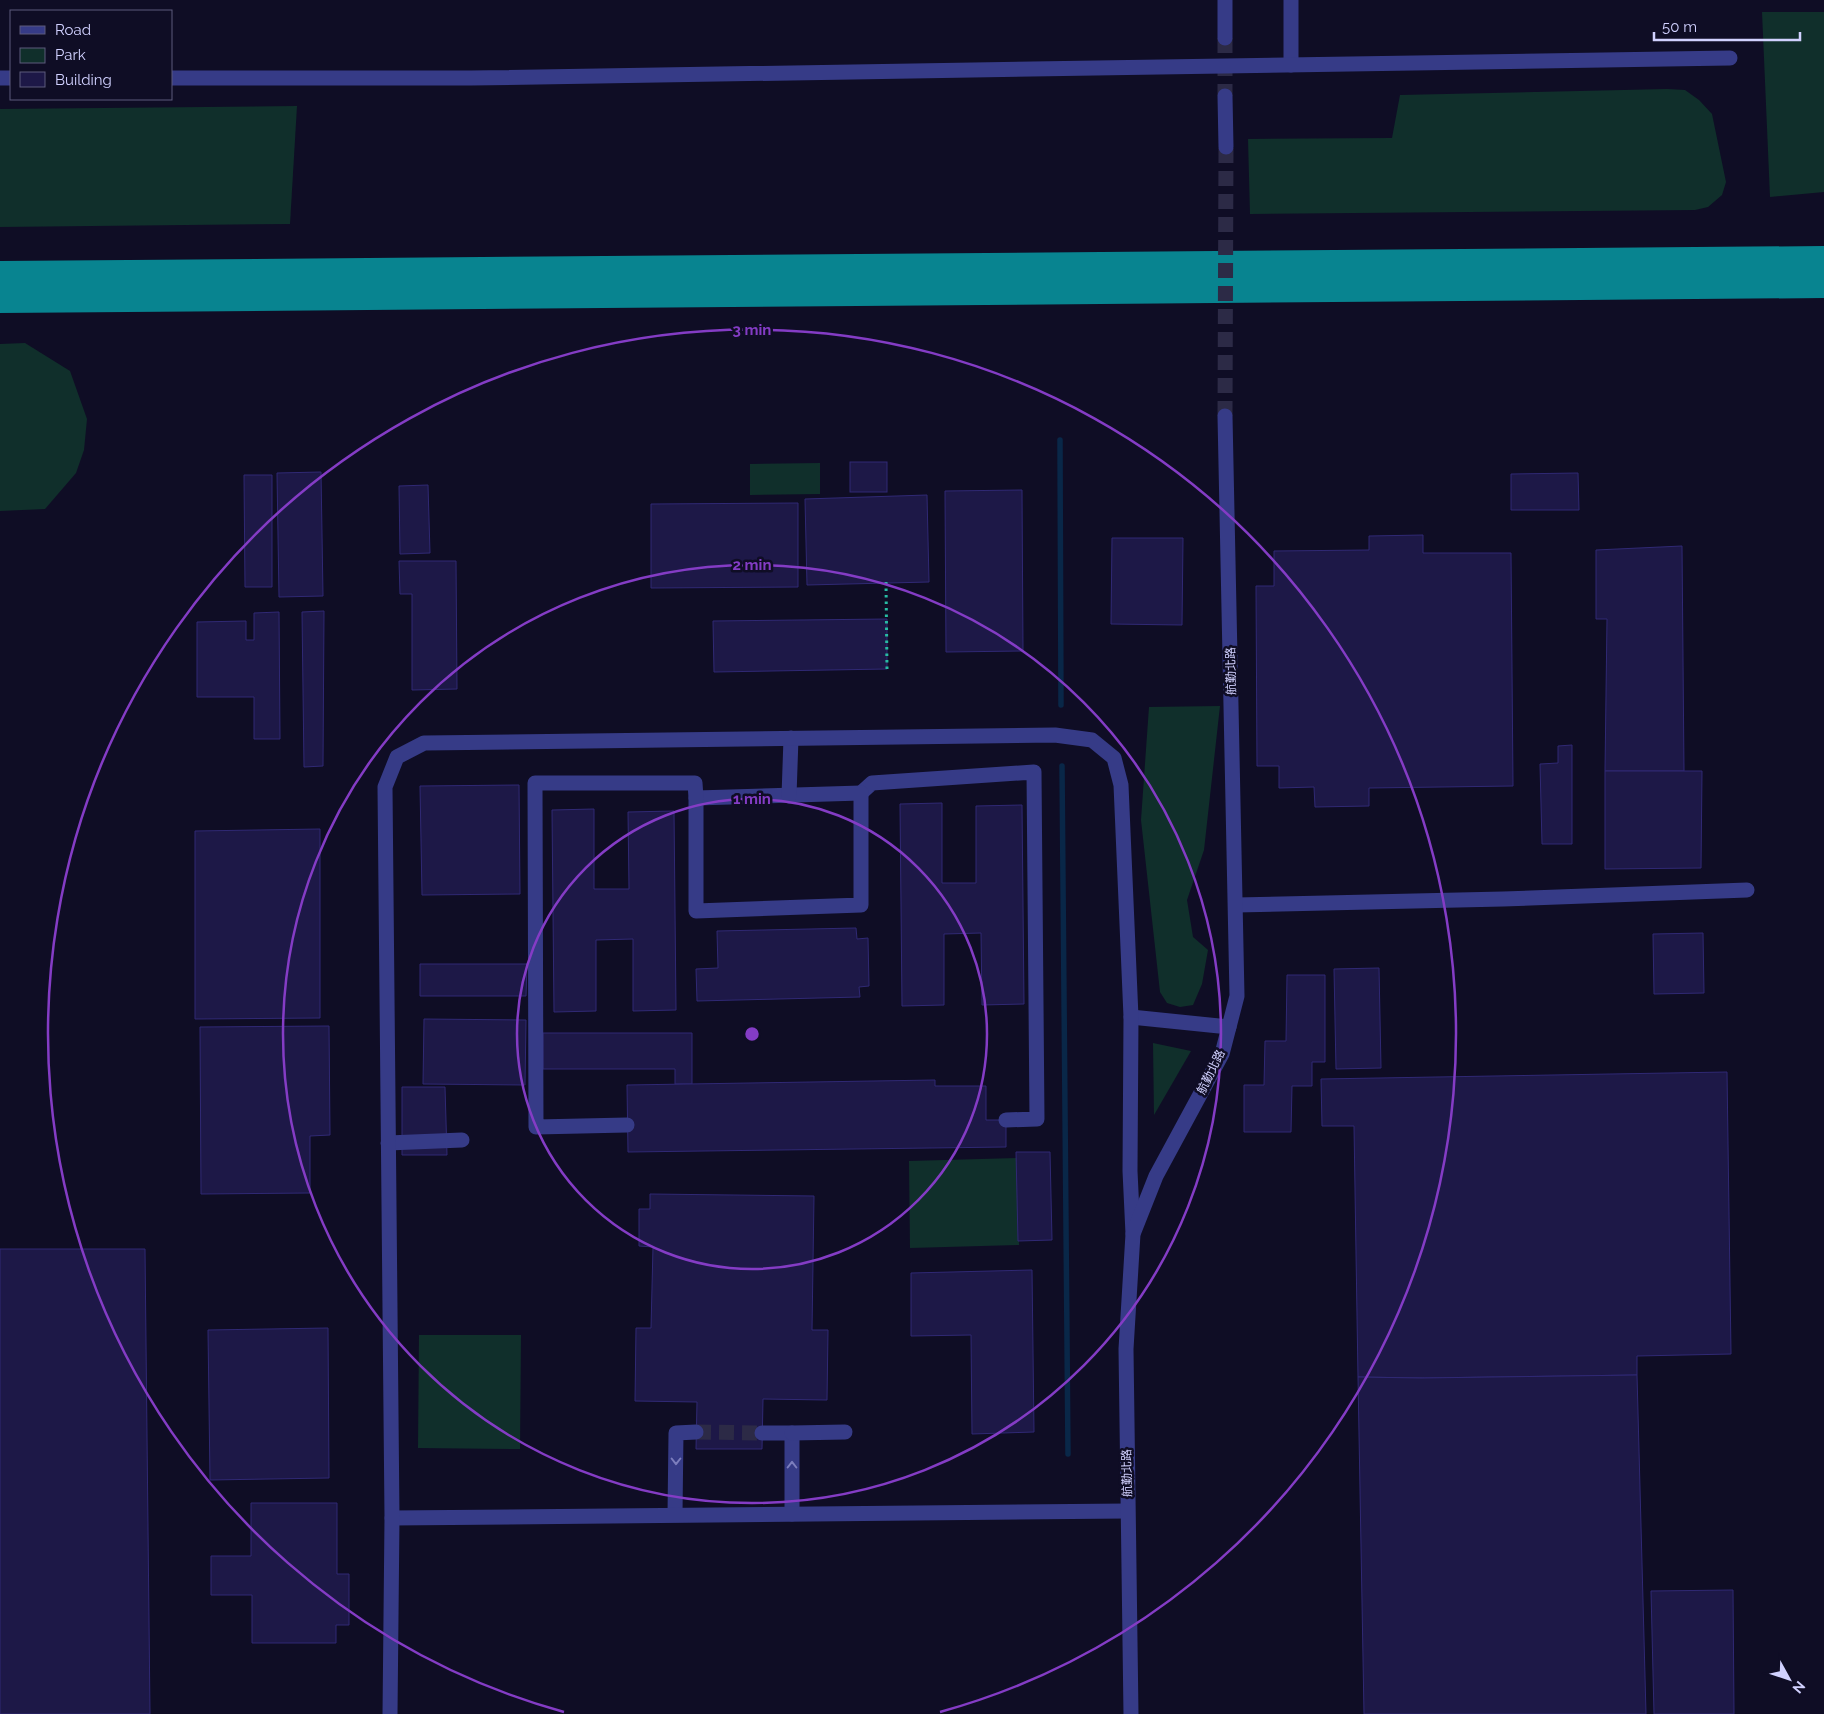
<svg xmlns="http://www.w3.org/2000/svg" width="1824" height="1714" viewBox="0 0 1824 1714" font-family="Raleway,'Noto Sans TC',sans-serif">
<rect width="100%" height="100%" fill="#0f0d25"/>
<!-- green -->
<g fill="#102f2b">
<path d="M1762 12H1824V192L1770 197Z"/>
<path d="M1667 89 1685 90 1699 100 1712 114 1726 182 1722 195 1708 207 1695 210 1250 214 1248 139 1392 138 1400 95Z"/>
<path d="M297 106 290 224 0 227V109Z"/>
<path d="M25 343 70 371 87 419 84 450 76 473 45 509 0 511V344Z"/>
<path d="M820 463V494L750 495V464Z"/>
<path d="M1220 706 1204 850 1187 900 1193 937 1208 950 1202 984 1193 1005 1180 1007 1167 1003 1160 992 1141 820 1149 707Z"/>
<path d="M1153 1043 1191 1051 1154 1115Z"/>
<path d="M1017 1158 1019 1245 910 1248 909 1161Z"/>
<path d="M419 1335H521L520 1449 418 1448Z"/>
</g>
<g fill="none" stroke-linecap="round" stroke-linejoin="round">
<!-- stream -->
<g stroke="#092748" stroke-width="5.5">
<path d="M1060 440 1061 705"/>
<path d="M1062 766 1068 1454"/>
</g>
<!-- taxiway -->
<path stroke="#088490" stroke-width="52" d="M0 287 1824 272"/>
</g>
<!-- building -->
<g fill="#1d1847" stroke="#302974">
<rect x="850" y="462" width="37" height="30"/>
<path d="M321 472 323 596 279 597 277 473Z"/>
<path d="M1578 473 1579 510H1511V474Z"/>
<path d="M244 475H272V587H245Z"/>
<path d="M428 485 430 553 400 554 399 486Z"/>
<path d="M1022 490 1023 651 946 652 945 491Z"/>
<path d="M927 495 929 582 807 585 805 499Z"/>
<path d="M798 503V587L651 588V504Z"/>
<path d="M1423 535V553H1511L1513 786 1369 788V806L1315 807 1314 787 1279 788V766H1257L1256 586H1274V551L1369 550V536Z"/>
<path d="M1112 538H1183L1182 625 1111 624Z"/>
<path d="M1682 546 1684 771H1605L1607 619H1596V550Z"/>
<path d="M399 561H456L457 689 412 690V594H400Z"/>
<path d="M324 611 323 766 304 767 302 612Z"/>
<path d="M279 612 280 739H254V697H197V622L246 621V640H254V613Z"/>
<path d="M887 619V669L714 672 713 621Z"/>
<path d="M1572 745V844H1542L1540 764 1558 763V746Z"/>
<path d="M1605 771H1702L1701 868 1605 869Z"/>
<path d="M519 785 520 894 422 895 420 786Z"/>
<path d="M942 803V883H976V806L1022 805 1024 1004 982 1005 981 933 944 934V1005L902 1006 900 804Z"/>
<path d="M594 809V889H629L628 812 674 811 676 1010 633 1011V939L596 940V1011L554 1012 552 810Z"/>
<path d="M320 829V1018L195 1019V831Z"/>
<path d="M856 928 857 939 868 938 869 986 859 987 860 997 697 1001 696 969 718 968 717 931Z"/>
<path d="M1703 933 1704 993 1654 994 1653 934Z"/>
<path d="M420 964H527L526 996H420Z"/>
<path d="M1379 968 1381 1068 1336 1069 1334 969Z"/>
<path d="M1287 975H1325V1062H1312V1086H1292L1291 1132H1244V1085H1264L1265 1041H1286Z"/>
<path d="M424 1019 526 1020 525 1085 423 1084Z"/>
<path d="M329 1026 330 1135 310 1136V1193L201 1194 200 1027Z"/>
<path d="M543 1033H692V1084H675V1069H543Z"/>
<path d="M1727 1072 1731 1354 1637 1356V1375L1422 1378 1358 1377 1354 1126H1322L1321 1079Z"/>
<path d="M935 1080V1086H986V1120H1006V1147L628 1152 627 1085Z"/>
<path d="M402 1087H445L447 1155H402Z"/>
<path d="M1016 1152H1050L1052 1240 1018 1241Z"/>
<path d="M650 1194 814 1196 812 1330H828L827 1400 763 1399 762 1449H696L697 1402 635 1401 636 1328H651L653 1247 639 1246V1209H650Z"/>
<path d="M0 1249H145L150 1714H0Z"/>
<path d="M1032 1270 1034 1432 972 1434 971 1335 911 1336V1273Z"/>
<path d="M328 1328 329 1478 210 1480 208 1330Z"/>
<path d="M1637 1375 1646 1714H1364L1358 1377 1422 1378Z"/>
<path d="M251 1503H337V1574H349V1625H336V1643H252V1595H211V1556H251Z"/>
<path d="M1733 1590 1734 1714H1654L1651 1591Z"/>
</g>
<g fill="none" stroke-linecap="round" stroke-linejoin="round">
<!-- minor-tunnel -->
<g stroke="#2c2a46" stroke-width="15" stroke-dasharray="15 8" stroke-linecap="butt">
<path d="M1225 38V96"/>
<path d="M1225 416 1226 147"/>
<path d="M696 1432 762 1433"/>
</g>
<!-- path -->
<path stroke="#28bca3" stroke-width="3" stroke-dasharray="2.5 4" stroke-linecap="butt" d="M886 582 887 669"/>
<!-- minor -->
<g stroke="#363b87" stroke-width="15">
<path d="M1225 0V38"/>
<path d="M1291 65V0"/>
<path d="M0 78H11"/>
<path d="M171 78H471L1730 58"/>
<path d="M1225 96 1226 147"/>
<path d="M861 793 872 783 1034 772 1037 1119 1006 1120"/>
<path d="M861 793V905L696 911V798Z"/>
<path d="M789 796 791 738"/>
<path d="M1236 905 1503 899 1747 890"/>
<path d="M1131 1017 1229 1027"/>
<path d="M627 1125 536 1127 535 783H695L696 798"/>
<path d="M388 1143 462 1140"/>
<path d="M762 1433H792V1514"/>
<path d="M792 1433 845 1432"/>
<path d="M675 1514 676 1433 696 1432"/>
<path d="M392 1518 1127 1511"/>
<path d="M390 1714 392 1518 385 787 397 757 424 743 1055 735 1092 740 1114 758 1121 785 1131 1017 1130 1171 1133 1234"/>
<path d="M1131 1714 1126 1349 1133 1234 1156 1176 1222 1054 1237 996 1225 416"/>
</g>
</g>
<!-- one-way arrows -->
<defs><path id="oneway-chevron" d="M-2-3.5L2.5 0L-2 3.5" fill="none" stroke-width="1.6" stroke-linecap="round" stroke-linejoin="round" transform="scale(1.25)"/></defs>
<g stroke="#7c7ebd">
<use href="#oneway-chevron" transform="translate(676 1461) rotate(90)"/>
<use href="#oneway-chevron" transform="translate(792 1465) rotate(-90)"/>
</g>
<!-- distance rings -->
<g fill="none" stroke="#843cc5" stroke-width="2.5">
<circle cx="752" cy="1034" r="235"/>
<circle cx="752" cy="1034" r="469"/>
<path d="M564 1712A704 704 0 1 1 940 1712"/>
</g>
<g text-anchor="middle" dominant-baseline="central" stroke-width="5" stroke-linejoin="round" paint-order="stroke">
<!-- street labels -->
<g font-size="12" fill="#d1d1ff" stroke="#0f0d25">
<text transform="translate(1231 671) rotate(-91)">航勤北路</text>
<text transform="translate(1211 1072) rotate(-64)">航勤北路</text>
<text transform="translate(1127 1473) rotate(-91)">航勤北路</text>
</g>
</g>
<circle cx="752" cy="1034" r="8" fill="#843cc5" stroke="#0f0d25" stroke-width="2.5"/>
<g font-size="15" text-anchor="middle" font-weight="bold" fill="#843cc5" stroke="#0f0d25" stroke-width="5" stroke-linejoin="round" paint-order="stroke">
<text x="752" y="335">3 min</text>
<text x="752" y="570">2 min</text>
<text x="752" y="804">1 min</text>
</g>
<!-- legend -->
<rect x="10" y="10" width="162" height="90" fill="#0f0d25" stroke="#5d5b7c"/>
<rect x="20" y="26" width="25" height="8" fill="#363b87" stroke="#5d5b7c"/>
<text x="55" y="35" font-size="15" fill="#d1d1ff">Road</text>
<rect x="20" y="48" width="25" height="15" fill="#102f2b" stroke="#5d5b7c"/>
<text x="55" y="60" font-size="15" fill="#d1d1ff">Park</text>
<rect x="20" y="72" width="25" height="15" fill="#1d1847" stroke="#5d5b7c"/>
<text x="55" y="85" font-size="15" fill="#d1d1ff">Building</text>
<!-- north arrow -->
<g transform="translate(1789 1679) rotate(130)" stroke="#0f0d25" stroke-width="4" paint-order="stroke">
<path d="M0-4L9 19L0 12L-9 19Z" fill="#d1d1ff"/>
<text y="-8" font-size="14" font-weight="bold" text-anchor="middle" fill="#d1d1ff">N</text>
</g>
<!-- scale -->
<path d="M1654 32v8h146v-8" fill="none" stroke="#d1d1ff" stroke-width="2.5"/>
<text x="1662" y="32" font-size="15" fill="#d1d1ff" stroke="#0f0d25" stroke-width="4" paint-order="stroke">50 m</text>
</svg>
